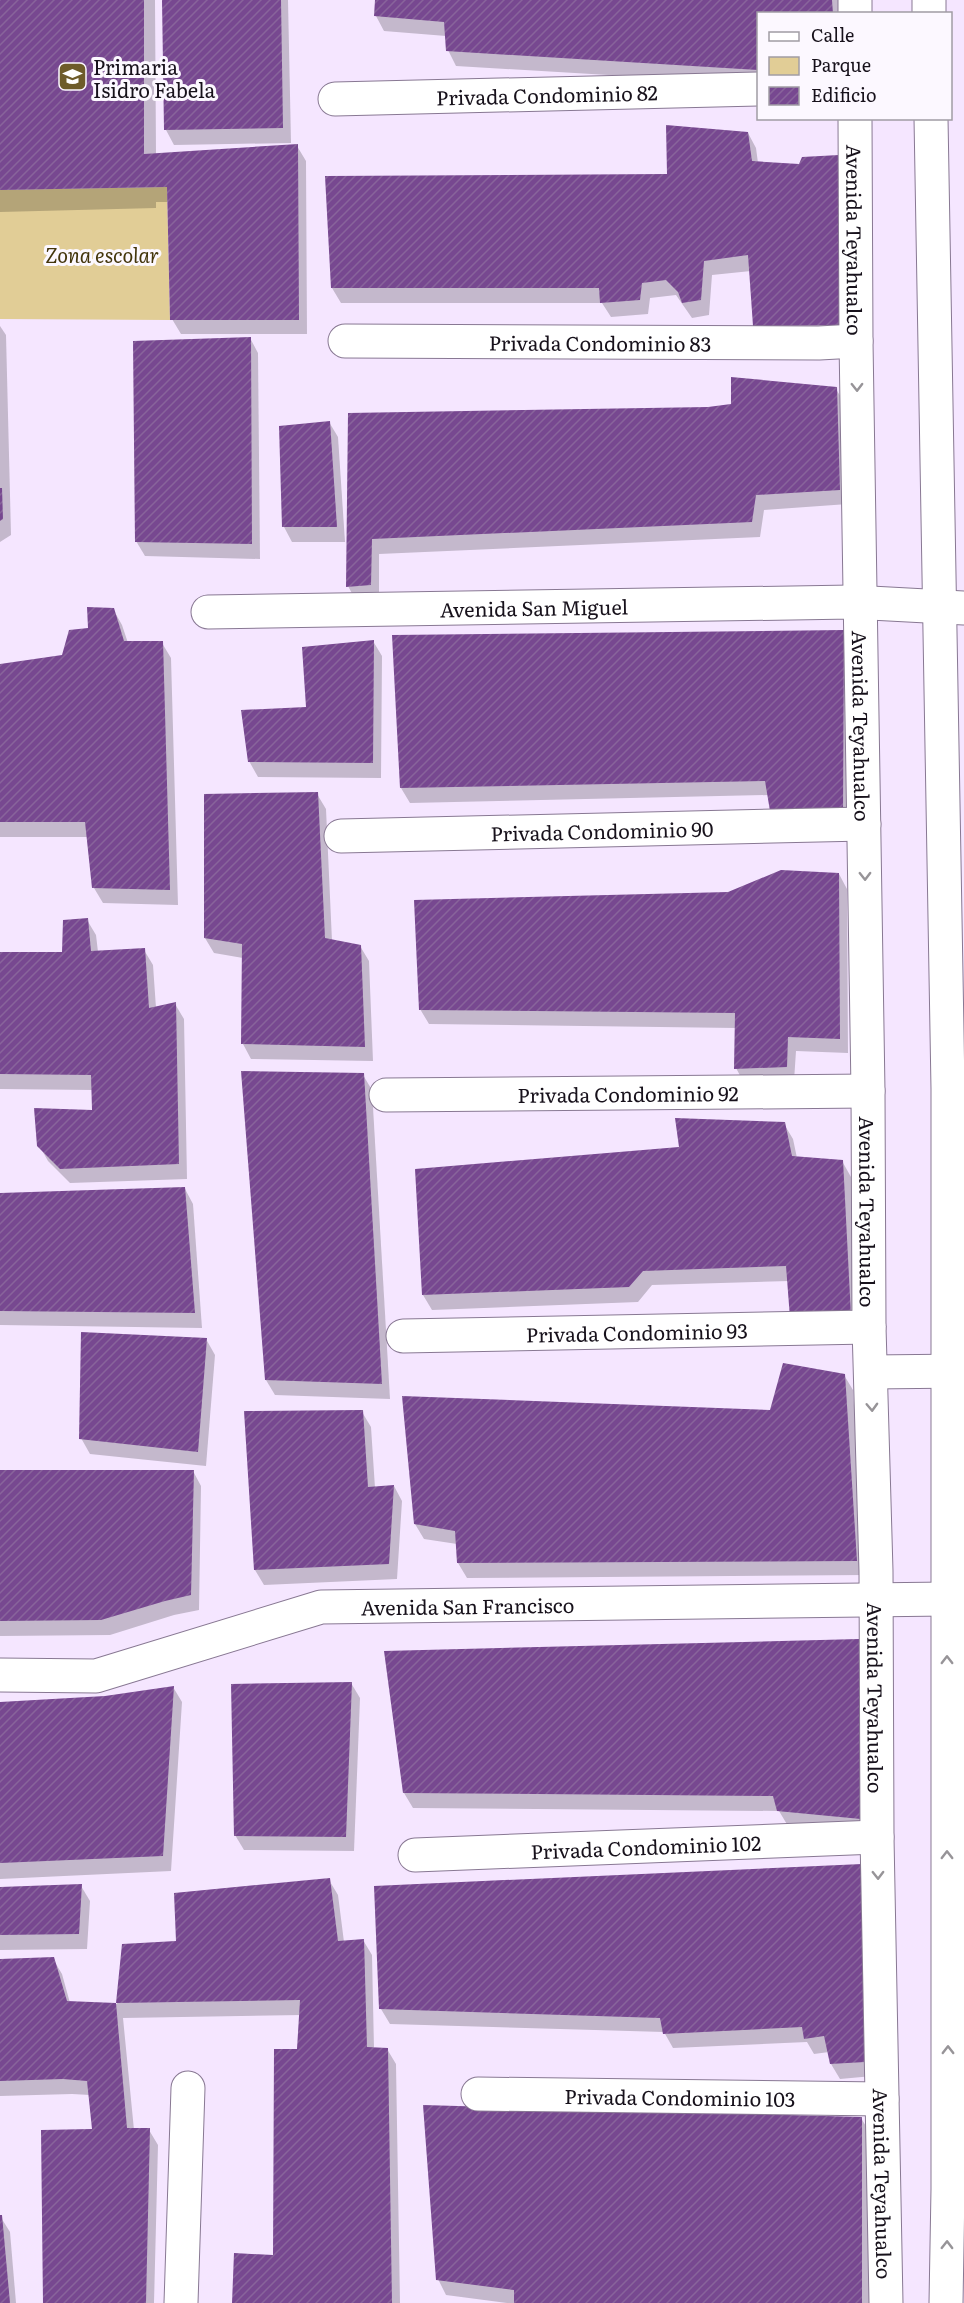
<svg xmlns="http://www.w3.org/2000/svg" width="964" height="2303" viewBox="0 0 964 2303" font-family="Literata,serif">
<defs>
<pattern id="building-hatch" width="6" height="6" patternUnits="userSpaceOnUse" patternTransform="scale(1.5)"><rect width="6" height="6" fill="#774890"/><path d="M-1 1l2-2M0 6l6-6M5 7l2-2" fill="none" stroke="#88649b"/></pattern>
</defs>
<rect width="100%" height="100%" fill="#f5e6ff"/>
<!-- park -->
<path fill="#e1cd96" d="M167 187 170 320 0 319V190Z"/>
<!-- shadow -->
<g fill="#0003">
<path d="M0 0H155L156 155 297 146 306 161 307 334H181L172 319 169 202H156V208L0 212Z"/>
<path d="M164 0H288L291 143 174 145 166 130Z"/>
<path d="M376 0H839L840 14H758V84L456 66 448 50 446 36 384 31 376 16Z"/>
<path d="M748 133 756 148 758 163 847 340 763 341 754 326 751 271 712 275 709 315 692 318 676 295 650 298 648 314 611 317 602 303H341L332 288 668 175Z"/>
<path d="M0 326 6 335 11 535 0 542Z"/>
<path d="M250 338 258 353 260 559 145 556 136 541Z"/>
<path d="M836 389 845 404 848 504 764 510 760 537 379 554V600L356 601 348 586 350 414 708 409Z"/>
<path d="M329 422 338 437 345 542H292L284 527Z"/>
<path d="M113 609 122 625 128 643H162L171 658 178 905 103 903 94 888 88 837H0V666L63 656 89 629Z"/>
<path d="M843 632 852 647 851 827 769 795 410 803 401 788Z"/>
<path d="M373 641 382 656 381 778 258 777 249 761 308 709Z"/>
<path d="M317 794 326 809 332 941 360 946 369 961 373 1061 251 1059 243 1044V958L214 953 205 938Z"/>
<path d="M839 874 847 889 848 1053 796 1051 794 1081 744 1083 736 1068V1028L429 1024 420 1009Z"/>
<path d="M87 920 96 935 98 952 144 950 153 965 156 1008 175 1004 184 1019 187 1179 70 1183 48 1161 39 1145 93 1111V1090L0 1089V954H63Z"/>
<path d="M363 1075 372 1090 390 1399 275 1395 266 1380Z"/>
<path d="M784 1124 793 1139 797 1158 842 1161 851 1177 859 1331 789 1281 652 1285 638 1302 432 1310 423 1295 416 1170 680 1148Z"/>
<path d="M185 1189 193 1204 202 1328 0 1325V1195Z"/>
<path d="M206 1339 215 1355 206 1466 90 1454 81 1438Z"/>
<path d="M844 1375 853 1390 865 1575 467 1578 458 1563 457 1544 424 1539 415 1524 771 1411Z"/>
<path d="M362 1412 371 1427 375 1488 394 1486 402 1501 397 1579 264 1585 255 1570Z"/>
<path d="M0 1471H193L201 1486 199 1610 174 1615 110 1635 0 1636Z"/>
<path d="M858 1640 866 1655 869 1833 788 1826 779 1811 413 1808 404 1793Z"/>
<path d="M351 1683 360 1698 354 1851 244 1850 235 1835Z"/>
<path d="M173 1687 182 1702 171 1871 0 1879V1703L105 1698Z"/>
<path d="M861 1866 873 2076 840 2079 831 2064 829 2052 814 2054 807 2042 673 2048 664 2032 390 2024 381 2009Z"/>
<path d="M329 1880 338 1895 344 1942 363 1940 372 1955 374 2049H387L396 2064 400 2303H233L275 2257 301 2015 123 2018 134 2130H149L158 2145 154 2303H44L94 2130 90 2095 72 2094 0 2096V1961L53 1959 62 1974 70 2003 117 2004 123 1945 178 1943Z"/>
<path d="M81 1886 90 1901 87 1949 0 1950V1889Z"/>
<path d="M861 2118 870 2133V2303H507L446 2295 438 2279Z"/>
<path d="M0 2216 10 2232 16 2303H0Z"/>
</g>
<!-- building -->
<g fill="url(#building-hatch)">
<path d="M0 0H144V154L298 144 299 320H170L167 187 0 190Z"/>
<path d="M162 0H281L283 128 164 130Z"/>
<path d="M375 0H832L833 14H758V70L446 51 444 22 374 16Z"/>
<path d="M666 125 748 132 752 161 799 164 802 157 839 155 840 325 753 326 748 255 704 261 701 300 682 303 678 292 666 280 642 283 640 300 600 303 599 288H331L325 176 667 174Z"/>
<path d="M251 337 252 544 135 542 133 341Z"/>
<path d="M731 377 837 387 840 490 756 495 752 522 372 539 371 585 346 587 348 413 708 407 731 404Z"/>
<path d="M330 421 337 527H282L279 426Z"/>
<path d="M0 488H2L3 519 0 521Z"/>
<path d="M87 607 114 608 124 641H163L170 890 92 888 85 822H0V664L62 655 69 630 88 628Z"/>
<path d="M844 630 843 813 770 811 765 781 400 788 392 635Z"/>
<path d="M374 640 373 763 248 762 241 710 306 707 302 647Z"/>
<path d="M318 792 325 938 361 945 365 1047 241 1044 242 944 204 938V794Z"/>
<path d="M781 870 839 873 840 1039 788 1037 787 1067 734 1069 735 1013 419 1010 414 900 728 892Z"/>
<path d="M88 918 91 951 145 948 149 1008 176 1002 179 1164 60 1169 37 1146 34 1108 92 1110 91 1075 0 1074V952H62L63 920Z"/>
<path d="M241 1071 364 1073 382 1384 265 1380Z"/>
<path d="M675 1118 785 1122 792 1156 843 1160 851 1316 790 1318 786 1266 643 1271 629 1287 422 1295 415 1169 679 1147Z"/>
<path d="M185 1187 195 1313 0 1311V1193Z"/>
<path d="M81 1332 207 1338 198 1452 79 1439Z"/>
<path d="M783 1363 845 1374 857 1561 457 1563 455 1531 414 1524 402 1396 770 1410Z"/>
<path d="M363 1410 368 1487 394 1485 389 1564 254 1570 244 1411Z"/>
<path d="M0 1470H194L191 1595 165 1601 101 1620 0 1621Z"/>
<path d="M859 1639 861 1819 777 1811 773 1796 403 1793 384 1651Z"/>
<path d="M352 1682 346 1837 234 1836 231 1684Z"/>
<path d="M174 1686 163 1856 0 1863V1702L105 1696Z"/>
<path d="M862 1864 865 2062 830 2064 824 2036 804 2039 802 2027 663 2034 660 2018 379 2009 374 1886Z"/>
<path d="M330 1878 338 1941 364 1939 367 2047 388 2048 392 2303H232L234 2253 273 2255 274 2049H297L300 2000 116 2003 122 1944 176 1941 174 1893Z"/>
<path d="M82 1884 79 1934 0 1935V1887Z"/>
<path d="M54 1957 67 2001 116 2003 127 2128H150L146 2303H43L41 2130 92 2129 87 2081 63 2079 0 2081V1959Z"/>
<path d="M423 2105 862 2117V2303H514V2290L436 2280Z"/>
<path d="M0 2215H2L10 2303H0Z"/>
</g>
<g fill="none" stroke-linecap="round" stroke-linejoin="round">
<defs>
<g id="street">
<path id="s1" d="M335 99 758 89"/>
<path id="s2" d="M345 341 819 343 856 341"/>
<path id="s3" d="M208 612 852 602 964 608"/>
<path id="s4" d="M341 836 864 824"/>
<path id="s5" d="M386 1095 868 1091"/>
<path id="s6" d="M403 1336 869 1327"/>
<path d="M871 1372 964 1371"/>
<path id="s7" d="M415 1855 877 1837"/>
<path id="s8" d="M478 2094 882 2099"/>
<path d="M181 2303 188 2088"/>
</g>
<g id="secondary">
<path d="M855 0V14"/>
<path d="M929 0V14"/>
<path id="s9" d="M855 118 856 341 868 1091 869 1327 876 1571 877 1837 886 2303"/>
<path d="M931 118 948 1089V2189L946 2303"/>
<path id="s10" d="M0 1675 96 1676 321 1607 947 1599"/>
</g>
</defs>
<!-- street casing -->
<use href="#street" stroke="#887893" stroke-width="35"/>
<!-- secondary casing -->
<use href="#secondary" stroke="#887893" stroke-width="35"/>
<!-- street -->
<use href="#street" stroke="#fff" stroke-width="33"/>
<!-- secondary -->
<use href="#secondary" stroke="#fff" stroke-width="33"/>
</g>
<!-- one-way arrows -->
<defs><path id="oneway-chevron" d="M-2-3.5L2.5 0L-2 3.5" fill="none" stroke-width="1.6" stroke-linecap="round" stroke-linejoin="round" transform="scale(1.5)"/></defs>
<g stroke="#979498">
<use href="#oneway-chevron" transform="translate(857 387) rotate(89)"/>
<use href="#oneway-chevron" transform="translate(865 876) rotate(89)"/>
<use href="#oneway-chevron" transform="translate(872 1407) rotate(88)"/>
<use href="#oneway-chevron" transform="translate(947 1660) rotate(-90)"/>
<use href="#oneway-chevron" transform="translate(947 1855) rotate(-90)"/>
<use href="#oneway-chevron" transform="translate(878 1875) rotate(89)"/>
<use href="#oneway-chevron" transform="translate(948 2050) rotate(-90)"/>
<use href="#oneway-chevron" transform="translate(947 2245) rotate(-89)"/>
</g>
<!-- icons -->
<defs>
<symbol id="school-square" viewBox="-11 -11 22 22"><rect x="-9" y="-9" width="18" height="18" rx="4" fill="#6e5c2a" stroke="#fcf8ff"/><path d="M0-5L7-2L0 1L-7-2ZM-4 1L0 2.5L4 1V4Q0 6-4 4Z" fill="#fff"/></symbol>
</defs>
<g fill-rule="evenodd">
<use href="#school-square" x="56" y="60" width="33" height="33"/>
</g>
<g text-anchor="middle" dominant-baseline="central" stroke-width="6" stroke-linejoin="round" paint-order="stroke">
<!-- poi labels -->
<g font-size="20" fill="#17111b" stroke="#fcf8ff" text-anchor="start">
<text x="93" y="66">Primaria<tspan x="93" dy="23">Isidro Fabela</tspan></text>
</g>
<!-- street labels -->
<g font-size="20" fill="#17111b" stroke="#fcf8ff">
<text stroke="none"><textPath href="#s1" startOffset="212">Privada Condominio 82</textPath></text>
<text stroke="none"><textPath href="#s9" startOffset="122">Avenida Teyahualco</textPath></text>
<text stroke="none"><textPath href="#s2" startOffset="255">Privada Condominio 83</textPath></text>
<text stroke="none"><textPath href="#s3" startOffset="326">Avenida San Miguel</textPath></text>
<text stroke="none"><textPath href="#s9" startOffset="608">Avenida Teyahualco</textPath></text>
<text stroke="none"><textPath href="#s4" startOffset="261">Privada Condominio 90</textPath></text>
<text stroke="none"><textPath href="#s5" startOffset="242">Privada Condominio 92</textPath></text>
<text stroke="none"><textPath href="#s9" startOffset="1094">Avenida Teyahualco</textPath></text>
<text stroke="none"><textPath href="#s6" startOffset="234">Privada Condominio 93</textPath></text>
<text stroke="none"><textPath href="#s10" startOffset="478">Avenida San Francisco</textPath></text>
<text stroke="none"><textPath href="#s9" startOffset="1580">Avenida Teyahualco</textPath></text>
<text stroke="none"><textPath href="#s7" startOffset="231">Privada Condominio 102</textPath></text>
<text stroke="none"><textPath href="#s8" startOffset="202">Privada Condominio 103</textPath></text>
<text stroke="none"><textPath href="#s9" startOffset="2066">Avenida Teyahualco</textPath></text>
</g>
<!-- park labels -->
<g font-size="20" font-style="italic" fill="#43350b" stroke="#fcf8ff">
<text x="102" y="254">Zona escolar</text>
</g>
</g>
<!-- legend -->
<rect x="757" y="12" width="195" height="108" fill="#fcf8ff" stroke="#a09ca4" stroke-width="1.5"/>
<rect x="769" y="32" width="30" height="9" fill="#ffffff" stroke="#a09ca4" stroke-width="1.5"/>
<text x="811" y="42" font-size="18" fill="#17111b">Calle</text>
<rect x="769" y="57" width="30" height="18" fill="#e1cd96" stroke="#a09ca4" stroke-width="1.5"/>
<text x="811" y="72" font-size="18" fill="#17111b">Parque</text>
<rect x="769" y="87" width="30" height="18" fill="url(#building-hatch)" stroke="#a09ca4" stroke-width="1.5"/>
<text x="811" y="102" font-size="18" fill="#17111b">Edificio</text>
</svg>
